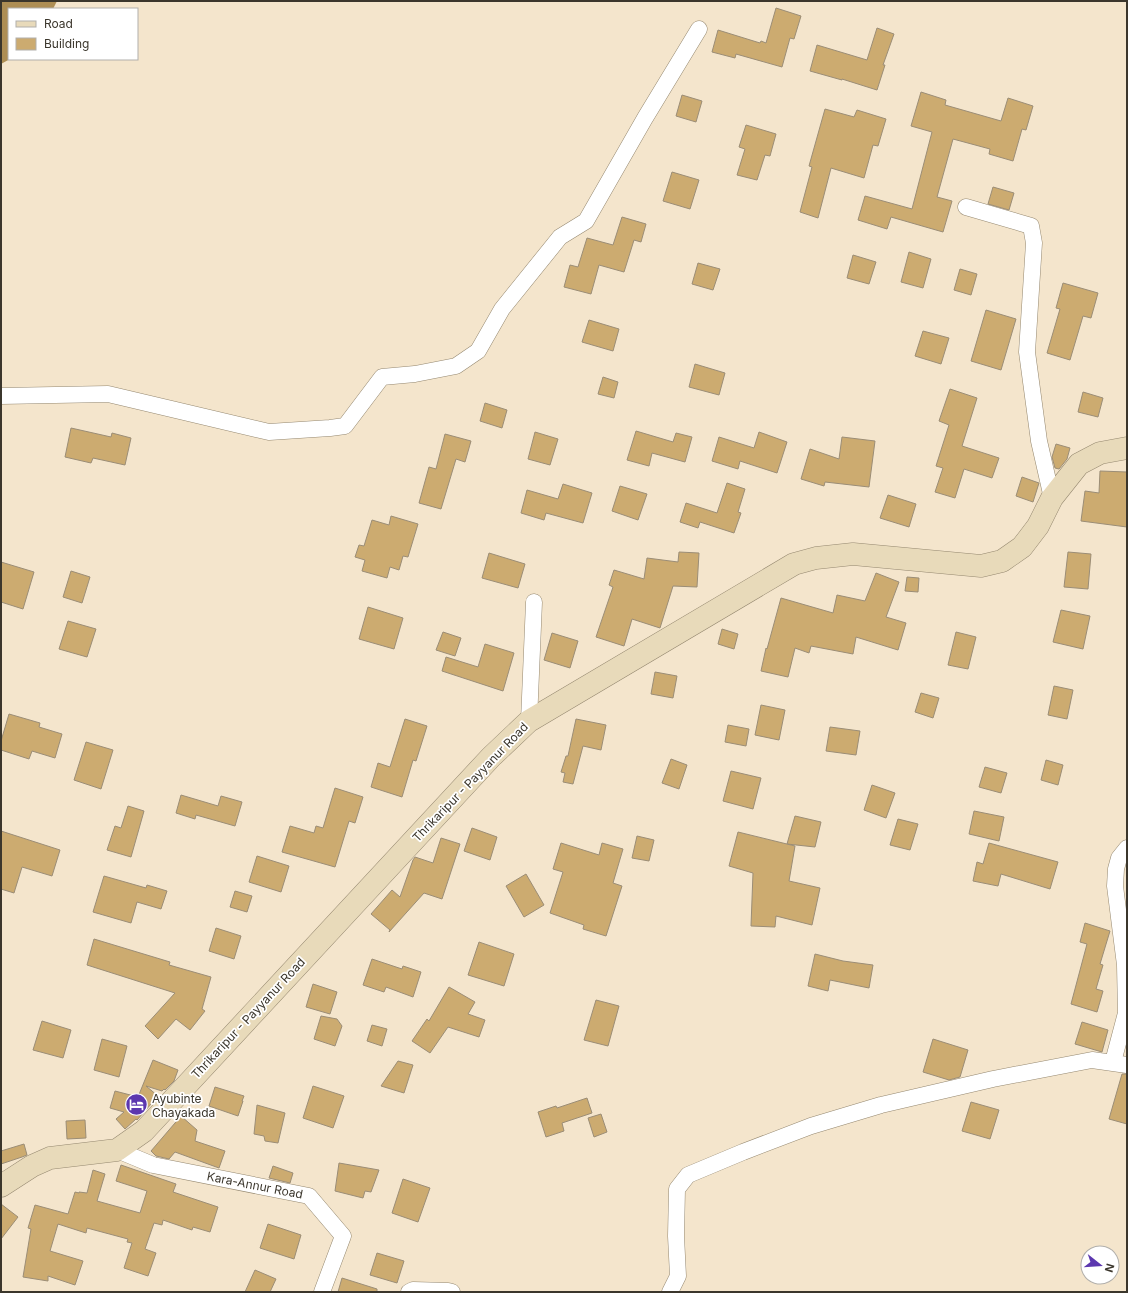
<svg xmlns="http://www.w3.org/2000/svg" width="1128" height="1293" viewBox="0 0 1128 1293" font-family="Inter,sans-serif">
<rect width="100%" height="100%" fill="#f4e5cc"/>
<!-- water -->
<path fill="#ae8e54" d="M1 1H57L53 9H9L10 59 1 64Z"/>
<!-- building -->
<g fill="#ccab70" stroke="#9b8d76">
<path d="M776 8 801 16 794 39 790 38 782 67 736 54 735 58 712 52 718 30 760 43 761 41 766 43Z"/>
<path d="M877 28 894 34 883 65H885L877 90 842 79V80L810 71 817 45 867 60Z"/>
<path d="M921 92 946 100 945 105 1001 121 1008 98 1033 106 1026 130 1022 129 1013 161 989 154 990 149 953 139 937 197 952 201 943 232 891 217 887 229 858 220 865 196 912 209 932 132 911 126Z"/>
<path d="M682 95 702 101 696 122 676 116Z"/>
<path d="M825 109 854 117 857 110 886 119 878 146 873 145 864 178 831 168 818 218 800 212 812 167 809 166Z"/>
<path d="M746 125 776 134 770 156 765 155 757 180 737 175 745 149 739 147Z"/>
<path d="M672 172 699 180 690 209 663 201Z"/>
<path d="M993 187 1014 193 1009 210 988 204Z"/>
<path d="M622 217 646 224 641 242 634 240 624 272 599 265 591 294 564 287 570 265 578 267 587 238 613 245Z"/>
<path d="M909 252 931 259 923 288 901 282Z"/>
<path d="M853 255 876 262 869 284 847 278Z"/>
<path d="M698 263 720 269 713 290 692 284Z"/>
<path d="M960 269 977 274 971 295 954 290Z"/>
<path d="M1063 283 1098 293 1091 318 1083 316 1070 360 1047 353 1060 309 1056 308Z"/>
<path d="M986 310 1016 319 1001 370 971 361Z"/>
<path d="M589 320 619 329 613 351 582 342Z"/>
<path d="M923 331 949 338 941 364 915 356Z"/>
<path d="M695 364 725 373 719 395 689 387Z"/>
<path d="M603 377 618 382 614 398 598 394Z"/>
<path d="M950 389 977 398 962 446 999 458 992 478 964 469 955 498 935 492 943 468 936 466 949 425 939 421Z"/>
<path d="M1083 392 1103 398 1098 417 1078 412Z"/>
<path d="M485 403 507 410 502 428 480 421Z"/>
<path d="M71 428 111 437 112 433 131 438 125 465 93 458 91 463 65 457Z"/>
<path d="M636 431 673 442 676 433 692 437 685 462 652 453 649 466 627 460Z"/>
<path d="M535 432 558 439 550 465 528 459Z"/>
<path d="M759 432 787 442 777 473 740 461 738 469 712 461 719 437 754 448Z"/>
<path d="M445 434 471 441 465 462 456 459 441 509 419 503 429 467 436 469Z"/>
<path d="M842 437 875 441 869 487 825 482 824 486 801 479 810 449 839 459Z"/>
<path d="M1056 444 1070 448 1067 459 1059 469 1055 468 1052 457Z"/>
<path d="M1100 471 1127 472V527L1081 521 1085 491 1099 493Z"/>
<path d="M1022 477 1039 483 1033 502 1016 496Z"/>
<path d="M727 483 745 489 738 512 741 513 734 533 700 522 698 528 680 522 686 503 717 513Z"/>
<path d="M563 484 592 493 583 523 546 513 544 520 521 513 527 490 558 499Z"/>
<path d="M620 486 647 494 638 520 612 511Z"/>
<path d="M888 495 916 504 909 527 880 518Z"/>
<path d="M391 516 418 524 408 557 403 556 399 570 390 567 387 578 362 571 365 560 355 557 359 545 364 546 372 520 389 525Z"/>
<path d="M679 552 699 553 697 587 673 586 660 628 632 619 624 646 596 637 613 587 609 585 614 570 644 579 647 558 678 562Z"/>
<path d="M1068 552 1091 554 1088 589 1064 587Z"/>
<path d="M489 553 525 564 518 588 482 578Z"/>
<path d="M1 562 34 572 23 609 1 602Z"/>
<path d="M71 571 90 577 82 603 63 597Z"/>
<path d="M876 573 899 582 886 617 906 623 898 650 856 637 853 654 811 646 809 653 795 648 788 677 761 671 766 648 767 649 781 598 833 613 837 595 865 601Z"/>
<path d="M907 577 919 578 918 592 905 591Z"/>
<path d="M368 607 403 618 394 649 359 639Z"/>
<path d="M1061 610 1090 616 1083 649 1053 642Z"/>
<path d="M68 621 96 629 87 657 59 649Z"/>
<path d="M722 629 738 634 734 649 718 644Z"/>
<path d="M443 632 461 638 455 656 436 650Z"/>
<path d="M956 632 976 637 968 669 948 665Z"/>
<path d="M552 633 578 641 570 668 544 660Z"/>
<path d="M485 644 514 653 503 691 442 671 446 657 478 667Z"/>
<path d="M655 672 677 676 673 698 651 694Z"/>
<path d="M1054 686 1073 690 1067 719 1048 715Z"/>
<path d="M921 693 939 698 933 718 915 712Z"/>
<path d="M761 705 785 710 779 740 755 735Z"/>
<path d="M9 714 40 723 39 727 62 734 55 758 32 751 29 759 1 750V741Z"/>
<path d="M405 719 427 726 416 761 413 760 402 797 371 787 378 763 390 767Z"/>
<path d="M576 719 606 725 601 750 583 746 573 784 563 782 565 773 561 772 566 756H568Z"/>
<path d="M728 725 749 729 746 746 725 742Z"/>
<path d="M830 727 860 731 856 755 826 751Z"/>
<path d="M86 742 113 750 101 789 74 780Z"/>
<path d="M671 759 687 765 679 789 662 783Z"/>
<path d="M1046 760 1063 765 1058 785 1041 780Z"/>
<path d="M985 767 1007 773 1001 793 979 787Z"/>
<path d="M731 771 761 778 753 809 723 801Z"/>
<path d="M872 785 895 793 886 818 864 810Z"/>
<path d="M335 788 363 797 355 823 349 821 335 867 282 852 290 826 314 833 316 826 323 828Z"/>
<path d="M181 795 218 806 221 796 242 802 235 826 196 815 195 819 176 813Z"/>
<path d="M128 806 144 811 131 857 107 850 115 826 121 828Z"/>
<path d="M974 811 1004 817 999 841 969 834Z"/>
<path d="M795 816 821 822 815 847 787 844Z"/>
<path d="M898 819 918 824 910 850 890 845Z"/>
<path d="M472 828 497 837 490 860 464 851Z"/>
<path d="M1 831 60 850 52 876 22 867 14 893 1 889Z"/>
<path d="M738 832 795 846 789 881 820 888 812 925 776 916 775 927 751 926 753 873 729 866Z"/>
<path d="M637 836 654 840 649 861 632 858Z"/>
<path d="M441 838 460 844 442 899 424 893 389 932 390 930 371 914 392 890 400 897 413 860 415 857 433 863Z"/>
<path d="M561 843 599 855 602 843 623 849 613 883 622 886 606 936 583 929 584 925 550 913 563 872 553 869Z"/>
<path d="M989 843 1058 862 1050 889 1001 874 998 886 973 881 977 862 983 864Z"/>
<path d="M257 856 289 866 281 892 249 882Z"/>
<path d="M526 874 544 905 524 917 506 886Z"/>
<path d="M104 876 146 888 147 885 167 891 161 909 137 902 131 923 93 912Z"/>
<path d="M235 891 252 896 247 912 230 907Z"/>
<path d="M1085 923 1110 931 1100 964 1103 965 1096 989 1103 991 1097 1012 1071 1004 1087 944 1080 942Z"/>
<path d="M216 928 241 936 234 959 209 951Z"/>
<path d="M94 939 170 962 169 965 211 977 202 1009 205 1011 190 1030 176 1019 158 1039 145 1026 175 993 87 965Z"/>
<path d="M479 942 514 954 504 986 468 975Z"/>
<path d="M815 954 843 961 873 965 869 988 830 980 828 991 808 986Z"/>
<path d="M372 959 402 969 403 966 421 972 413 997 386 987 384 992 363 985Z"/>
<path d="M313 984 337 992 330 1014 306 1007Z"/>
<path d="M449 987 475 1002 468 1014 485 1020 479 1037 448 1027 430 1053 412 1041 427 1019 429 1021Z"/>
<path d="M596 1000 619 1006 608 1046 584 1040Z"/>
<path d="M321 1016 337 1019 342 1026 335 1046 314 1039Z"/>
<path d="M42 1021 71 1030 63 1058 33 1050Z"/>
<path d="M1082 1022 1108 1030 1102 1052 1075 1044Z"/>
<path d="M372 1025 387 1029 382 1046 367 1041Z"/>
<path d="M102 1039 127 1046 119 1077 94 1070Z"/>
<path d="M933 1039 968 1050 960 1077 949 1080 923 1072Z"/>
<path d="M153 1060 178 1070 174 1081 165 1090 164 1089 162 1091 146 1086 158 1096 137 1120 136 1119 125 1129 116 1119 124 1112 110 1108 115 1091 138 1097Z"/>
<path d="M398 1061 413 1065 404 1093 381 1086Z"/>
<path d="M1122 1074H1127V1124L1109 1119Z"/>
<path d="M313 1086 344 1096 333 1128 303 1118Z"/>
<path d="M215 1087 244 1096 242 1101H243L238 1116 209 1106Z"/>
<path d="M587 1098 592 1113 562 1123 564 1131 546 1137 538 1112 556 1106 557 1108Z"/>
<path d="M971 1102 999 1110 990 1139 962 1131Z"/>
<path d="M257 1105 285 1113 278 1143 265 1141 264 1136 254 1134Z"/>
<path d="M601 1114 607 1132 594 1137 588 1118Z"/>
<path d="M181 1116 197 1130 195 1141 225 1151 219 1168 175 1152 169 1159 156 1156 151 1151Z"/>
<path d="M85 1120 86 1138 67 1139 66 1121Z"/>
<path d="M24 1144 27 1155 22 1157 1 1164V1151Z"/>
<path d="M339 1163 379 1170 371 1192 365 1191 363 1198 335 1191Z"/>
<path d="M121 1165 176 1184 173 1192 218 1207 210 1232 193 1227 192 1230 163 1220 162 1225 154 1223 145 1249 156 1253 148 1276 124 1268 132 1243 127 1242 128 1239 87 1228 86 1233 58 1224 50 1251 83 1261 75 1285 48 1276V1281L23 1277 31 1229 28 1228 35 1205 68 1214 75 1192 79 1193V1192L87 1193 93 1170 105 1174 97 1201 140 1213 147 1191 116 1181Z"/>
<path d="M273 1166 293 1173 290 1183 269 1178Z"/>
<path d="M403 1179 430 1188 418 1222 392 1213Z"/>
<path d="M1 1204 18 1217 1 1239Z"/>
<path d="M268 1224 301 1235 294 1259 260 1248Z"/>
<path d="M377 1253 404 1261 397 1283 370 1275Z"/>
<path d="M255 1270 276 1279 270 1292H245Z"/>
<path d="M342 1278 377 1289V1292H338Z"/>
</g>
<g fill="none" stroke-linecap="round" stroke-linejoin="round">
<defs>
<g id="minor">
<path d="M966 207 1031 226 1034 243 1027 352 1039 441 1052 498"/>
<path d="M1 396 108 394 269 432 330 428 345 426 382 377 415 374 456 366 478 351 502 309 560 237 586 221 645 118 699 29"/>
<path d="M529 721 534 602"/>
<path d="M1113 1062 1126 1013 1125 965 1115 886 1116 869 1119 858 1127 848"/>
<path d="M117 1150 153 1165 309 1196 343 1236 322 1292"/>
<path d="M409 1292 413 1290 448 1291 452 1292"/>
<path d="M670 1292 678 1276 676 1236 677 1189 688 1175 743 1152 811 1126 881 1105 993 1079 1092 1060 1127 1065"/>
</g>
<path id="secondary" d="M1 1186 32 1166 50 1158 117 1150 144 1131 491 757 529 721 794 564 816 558 853 554 981 566 1002 561 1022 547 1038 526 1052 498 1079 464 1100 453 1127 448"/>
</defs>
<!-- minor casing -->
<use href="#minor" stroke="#958870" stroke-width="17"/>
<!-- secondary casing -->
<use href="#secondary" stroke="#958870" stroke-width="23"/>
<!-- minor -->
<use href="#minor" stroke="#fff" stroke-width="16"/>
<!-- secondary -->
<use href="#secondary" stroke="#e8daba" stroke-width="22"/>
</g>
<!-- icons -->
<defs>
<symbol id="hotel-disc" viewBox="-11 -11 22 22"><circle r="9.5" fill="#5c37af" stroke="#fff"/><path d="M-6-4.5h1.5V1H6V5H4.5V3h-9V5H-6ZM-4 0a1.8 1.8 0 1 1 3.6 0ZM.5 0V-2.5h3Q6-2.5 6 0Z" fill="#fff"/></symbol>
</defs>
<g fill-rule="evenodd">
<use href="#hotel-disc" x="124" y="1092" width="25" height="25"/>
</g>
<g text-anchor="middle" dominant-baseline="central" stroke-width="3.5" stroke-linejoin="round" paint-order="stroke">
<!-- street labels -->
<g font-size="12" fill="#3b362c" stroke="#fff">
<text transform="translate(470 782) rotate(-46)">Thrikaripur - Payyanur Road</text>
<text transform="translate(248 1018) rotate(-47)">Thrikaripur - Payyanur Road</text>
<text transform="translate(255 1185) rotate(11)">Kara-Annur Road</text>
</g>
<!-- poi labels -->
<g font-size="12" fill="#3b362c" stroke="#fff" text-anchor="start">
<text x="152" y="1098">Ayubinte<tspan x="152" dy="14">Chayakada</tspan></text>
</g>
</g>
<!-- border -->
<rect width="1128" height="1293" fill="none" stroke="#3b362c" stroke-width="4"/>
<!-- legend -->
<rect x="8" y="8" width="130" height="52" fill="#ffffff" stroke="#b1afab"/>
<rect x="16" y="21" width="20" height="6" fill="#e8daba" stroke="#b1afab"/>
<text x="44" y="28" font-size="12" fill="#3b362c">Road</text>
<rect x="16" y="38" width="20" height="12" fill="#ccab70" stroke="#b1afab"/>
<text x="44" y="48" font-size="12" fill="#3b362c">Building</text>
<!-- north arrow -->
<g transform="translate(1100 1265) rotate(107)"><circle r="19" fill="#ffffff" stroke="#b1afab"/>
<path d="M0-3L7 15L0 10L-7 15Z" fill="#5c37af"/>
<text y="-6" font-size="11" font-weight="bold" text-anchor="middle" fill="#3b362c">N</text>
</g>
</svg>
